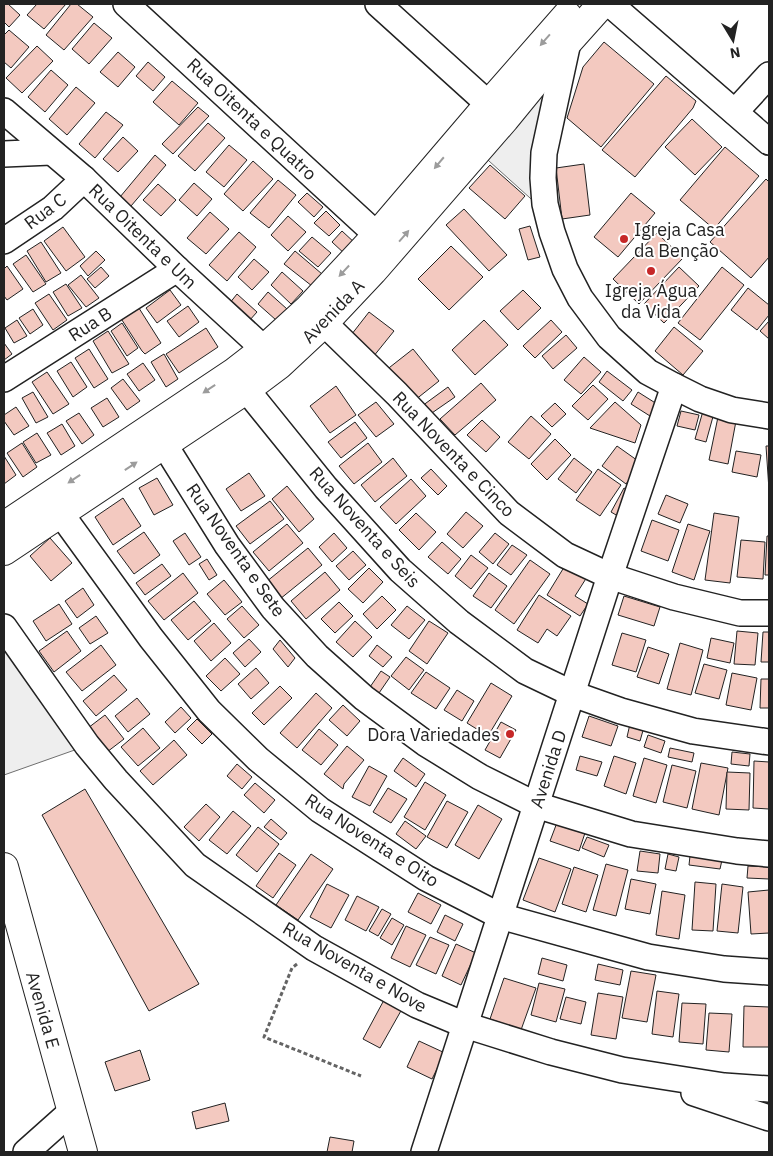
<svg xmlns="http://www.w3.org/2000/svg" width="773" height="1156" viewBox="0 0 773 1156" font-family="'IBM Plex Sans',sans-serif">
<rect width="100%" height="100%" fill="#fff"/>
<!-- green -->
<g fill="#eee" stroke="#6f6f6f">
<path d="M566 46 540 207 479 152Z"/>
<path d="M4 634 86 746 4 775Z"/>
</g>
<!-- building -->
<g fill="#f3c9c0" stroke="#222">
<path d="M4 4H8L20 15 9 27 4 22Z"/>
<path d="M37 4H66L44 29 27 15Z"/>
<path d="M71 4H77L93 17 64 50 46 35Z"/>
<path d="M94 23 112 38 89 64 72 49Z"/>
<path d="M9 30 29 47 11 68 4 62V35Z"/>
<path d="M604 42 654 84 601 147 567 118 583 67Z"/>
<path d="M37 46 53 61 22 93 6 78Z"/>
<path d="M118 52 135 67 118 87 100 72Z"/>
<path d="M148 62 165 77 153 91 136 76Z"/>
<path d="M51 70 68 85 45 112 28 97Z"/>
<path d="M666 76 696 101 693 108 635 177 602 150Z"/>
<path d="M172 81 198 103 179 125 153 102Z"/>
<path d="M76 87 95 103 67 135 49 119Z"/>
<path d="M198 107 209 116 173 154 162 144Z"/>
<path d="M106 112 123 125 95 158 79 144Z"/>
<path d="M692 119 722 147 695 175 665 147Z"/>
<path d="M208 123 225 138 195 171 178 156Z"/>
<path d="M123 137 138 151 118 172 103 159Z"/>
<path d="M229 145 247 160 224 187 206 172Z"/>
<path d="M725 147 759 176 714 229 680 200Z"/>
<path d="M155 155 166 165 131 206 120 197Z"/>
<path d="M253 161 273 179 243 211 224 194Z"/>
<path d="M584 164 590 215 562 219 556 168Z"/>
<path d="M490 165 525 196 505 219 469 188Z"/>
<path d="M766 179 769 182V257L751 278 710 242Z"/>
<path d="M278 180 296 195 269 228 250 213Z"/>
<path d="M194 183 212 199 197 216 179 200Z"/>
<path d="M158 184 176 200 161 216 143 200Z"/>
<path d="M307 193 323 207 314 217 298 202Z"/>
<path d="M631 193 655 213 618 257 594 237Z"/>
<path d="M464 209 507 255 489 271 446 225Z"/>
<path d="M326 211 340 225 329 236 314 223Z"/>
<path d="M210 212 229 229 206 254 187 238Z"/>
<path d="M288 216 306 232 288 251 271 235Z"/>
<path d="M530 226 540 257 528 260 519 229Z"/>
<path d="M63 227 85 257 66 271 44 241Z"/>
<path d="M342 231 356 244 346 255 332 242Z"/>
<path d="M239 232 256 247 227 281 209 265Z"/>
<path d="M657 233 683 258 639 304 613 279Z"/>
<path d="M312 237 331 253 318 267 299 251Z"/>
<path d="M41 242 61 273 46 282 27 251Z"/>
<path d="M451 246 483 277 449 310 418 279Z"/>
<path d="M96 251 105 260 88 276 80 266Z"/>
<path d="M295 251 322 274 312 286 284 264Z"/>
<path d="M26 255 46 284 33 292 13 264Z"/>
<path d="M254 259 269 272 252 290 238 277Z"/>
<path d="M7 266 23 289 7 300 4 296V269Z"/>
<path d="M101 267 109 276 95 288 87 279Z"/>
<path d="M679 267 699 286 664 323 644 304Z"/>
<path d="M722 267 744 285 700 340 678 323Z"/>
<path d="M282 272 303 291 291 304 271 285Z"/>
<path d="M81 275 99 298 86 307 68 285Z"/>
<path d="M66 284 82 308 68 316 53 292Z"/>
<path d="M748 288 769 305V315L757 330 731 310Z"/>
<path d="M170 290 181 305 157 323 146 308Z"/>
<path d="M523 290 541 308 518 330 500 311Z"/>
<path d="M268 292 287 309 276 320 258 304Z"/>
<path d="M49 294 67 320 53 330 35 303Z"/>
<path d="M237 294 257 312 249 321 229 304Z"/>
<path d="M137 305 161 343 145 354 142 351 120 317Z"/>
<path d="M188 306 199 322 179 337 167 321Z"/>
<path d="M33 309 43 325 30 334 19 318Z"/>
<path d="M369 312 394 331 373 357 348 339Z"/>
<path d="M17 320 27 336 14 343 5 328Z"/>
<path d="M484 320 508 345 475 375 452 350Z"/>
<path d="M551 320 562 332 535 358 523 346Z"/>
<path d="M769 321V339L760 331Z"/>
<path d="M122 323 138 348 127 356 111 331Z"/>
<path d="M674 327 703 351 683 375 655 351Z"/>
<path d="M206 328 218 347 179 373 166 354Z"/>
<path d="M108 331 129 364 112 373 93 341Z"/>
<path d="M566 335 577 348 553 369 542 356Z"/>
<path d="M4 343 12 354 4 360Z"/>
<path d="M89 349 108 379 94 388 75 358Z"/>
<path d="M413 349 439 381 410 404 385 371Z"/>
<path d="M164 354 178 379 166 387 151 362Z"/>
<path d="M584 357 601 372 581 394 564 380Z"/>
<path d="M71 362 87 387 73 397 57 371Z"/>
<path d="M143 363 155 380 139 391 127 374Z"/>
<path d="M607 371 632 390 623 401 599 382Z"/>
<path d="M47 372 69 404 53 414 32 382Z"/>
<path d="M123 379 140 401 127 410 111 388Z"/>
<path d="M481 383 496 400 455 435 440 419Z"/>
<path d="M593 385 608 399 588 420 572 406Z"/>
<path d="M336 386 356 415 330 433 310 406Z"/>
<path d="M448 387 455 397 429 415 422 406Z"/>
<path d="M33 392 48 417 36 423 22 398Z"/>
<path d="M638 392 657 404 650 416 631 404Z"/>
<path d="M107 398 119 417 103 427 91 408Z"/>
<path d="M376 402 394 424 376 437 358 415Z"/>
<path d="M615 402 641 425 635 443 590 428Z"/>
<path d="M555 403 566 414 552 427 541 416Z"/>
<path d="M16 407 29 426 14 435 4 421V415Z"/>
<path d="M681 411 699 415 695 430 677 426Z"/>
<path d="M703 411 714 413 706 442 695 439Z"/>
<path d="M79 413 94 435 82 444 66 421Z"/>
<path d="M531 416 551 434 529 459 508 442Z"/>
<path d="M718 417 736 421 728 464 709 460Z"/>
<path d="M482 420 500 437 486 452 467 435Z"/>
<path d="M355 422 367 438 341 458 328 442Z"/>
<path d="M62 424 75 446 61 455 47 433Z"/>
<path d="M37 433 51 455 36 463 23 442Z"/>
<path d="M555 439 571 455 547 480 531 464Z"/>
<path d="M22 443 37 467 23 477 7 453Z"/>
<path d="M368 443 382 462 354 484 339 466Z"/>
<path d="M617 446 641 463 626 484 602 466Z"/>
<path d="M766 446H769V490Z"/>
<path d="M736 451 761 455 757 477 732 472Z"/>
<path d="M4 456 16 475 4 484Z"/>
<path d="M393 458 407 476 375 502 361 485Z"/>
<path d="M574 458 592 472 576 493 558 479Z"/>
<path d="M431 469 447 486 438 495 421 478Z"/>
<path d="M598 469 621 485 600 516 576 500Z"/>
<path d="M249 473 265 496 241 511 226 489Z"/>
<path d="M157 478 173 505 154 515 139 488Z"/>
<path d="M411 479 426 496 396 524 380 507Z"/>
<path d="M287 486 314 519 299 532 272 499Z"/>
<path d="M624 488 636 494 623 519 611 512Z"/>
<path d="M666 495 688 504 680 523 658 514Z"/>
<path d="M123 498 141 526 113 545 95 517Z"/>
<path d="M270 501 284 519 250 544 236 526Z"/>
<path d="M466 512 483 526 463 548 447 534Z"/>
<path d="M416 513 436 532 419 550 399 530Z"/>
<path d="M714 513 739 517 730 583 705 580Z"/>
<path d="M652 520 679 530 668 561 641 551Z"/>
<path d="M287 524 303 543 269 571 253 552Z"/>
<path d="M688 524 710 531 694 580 672 572Z"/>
<path d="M144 532 160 555 134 574 117 551Z"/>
<path d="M185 533 201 557 189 565 173 541Z"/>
<path d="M334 533 347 548 332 562 319 547Z"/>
<path d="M495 533 509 544 493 564 479 552Z"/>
<path d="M767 536H769V575H765Z"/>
<path d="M50 538 72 563 51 581 30 556Z"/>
<path d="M741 540 765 542 763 579 737 577Z"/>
<path d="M442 542 461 559 448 574 428 557Z"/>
<path d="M512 545 527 555 511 575 497 565Z"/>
<path d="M308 548 322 565 280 599 266 582Z"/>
<path d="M353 551 366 565 349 580 336 566Z"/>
<path d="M471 555 488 568 471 589 455 576Z"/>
<path d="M207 559 217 575 209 580 199 564Z"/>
<path d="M530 560 550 574 514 624 495 610Z"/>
<path d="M162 564 171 576 145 595 136 583Z"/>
<path d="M566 564 587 577 575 596 588 604 580 616 547 595Z"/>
<path d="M369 568 383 582 363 603 348 589Z"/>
<path d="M325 572 340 590 306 619 291 601Z"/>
<path d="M183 573 198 593 164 620 148 601Z"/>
<path d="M489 573 507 586 491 608 473 596Z"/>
<path d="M224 580 242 602 225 615 207 594Z"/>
<path d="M83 588 94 605 77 618 65 601Z"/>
<path d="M539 595 571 616 557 636 547 629 538 643 517 630Z"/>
<path d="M382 596 396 610 377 629 363 614Z"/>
<path d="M624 596 660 607 654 626 618 615Z"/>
<path d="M194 601 211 621 188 640 171 620Z"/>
<path d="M339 602 353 616 335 633 321 619Z"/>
<path d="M59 604 72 624 46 641 33 621Z"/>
<path d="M242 606 259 625 244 638 227 619Z"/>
<path d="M407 606 425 620 409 639 391 625Z"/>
<path d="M96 616 108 633 90 644 79 628Z"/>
<path d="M355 621 372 637 353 657 336 642Z"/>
<path d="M429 621 448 633 427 664 409 651Z"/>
<path d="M214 623 231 643 211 661 194 641Z"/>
<path d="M67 631 81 651 54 672 39 651Z"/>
<path d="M737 631 758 633 755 665 734 664Z"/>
<path d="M763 632H769V662H761Z"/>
<path d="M622 633 646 640 636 672 612 665Z"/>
<path d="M711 638 734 643 730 663 707 658Z"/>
<path d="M249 639 261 652 245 667 233 653Z"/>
<path d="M280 640 295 658 288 667 273 649Z"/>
<path d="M680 643 703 650 691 695 667 689Z"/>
<path d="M101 645 116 665 82 691 66 672Z"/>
<path d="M377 645 392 657 383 667 369 656Z"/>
<path d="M648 647 669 654 659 684 637 677Z"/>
<path d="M406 657 424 670 409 690 391 676Z"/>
<path d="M225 658 240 674 221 691 206 676Z"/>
<path d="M704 664 727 670 719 699 695 693Z"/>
<path d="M256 668 269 683 251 699 238 684Z"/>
<path d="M381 671 390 677 379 693 370 687Z"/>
<path d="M426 672 450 688 436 709 411 693Z"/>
<path d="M732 673 757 678 751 710 726 705Z"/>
<path d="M114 675 127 690 96 716 83 701Z"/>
<path d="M761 679H769V708H760Z"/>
<path d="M491 683 512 696 488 736 467 723Z"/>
<path d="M280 686 292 698 264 725 252 713Z"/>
<path d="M457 690 474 701 462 721 444 710Z"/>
<path d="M316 693 332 708 297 748 280 733Z"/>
<path d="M137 698 150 714 128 732 115 716Z"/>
<path d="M343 705 360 721 347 736 329 720Z"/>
<path d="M181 707 191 718 175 733 165 722Z"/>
<path d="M105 715 124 739 107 752 88 728Z"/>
<path d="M589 716 618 726 611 746 582 737Z"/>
<path d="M197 719 212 734 202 744 187 729Z"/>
<path d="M501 722 516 730 500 758 485 750Z"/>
<path d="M630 724 644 727 640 741 627 737Z"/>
<path d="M143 728 160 748 138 766 121 747Z"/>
<path d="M319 729 338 745 321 765 302 750Z"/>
<path d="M648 735 665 741 661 753 644 747Z"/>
<path d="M174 740 187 755 153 785 140 771Z"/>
<path d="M347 746 364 760 344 784 343 789 324 774Z"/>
<path d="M670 748 694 753 692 762 668 757Z"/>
<path d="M732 752 750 754 749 766 731 764Z"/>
<path d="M580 756 602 762 597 776 576 770Z"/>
<path d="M614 756 636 763 626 794 604 786Z"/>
<path d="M403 758 425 774 416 787 394 771Z"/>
<path d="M644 758 667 765 656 803 633 796Z"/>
<path d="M754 761 769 762V809L753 808Z"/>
<path d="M701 763 728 768 719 815 692 809Z"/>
<path d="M237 764 252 777 242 789 227 776Z"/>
<path d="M672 765 696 771 687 808 663 802Z"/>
<path d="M369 766 387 776 370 806 352 797Z"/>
<path d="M727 772 750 773 749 810 726 809Z"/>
<path d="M425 782 446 795 425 830 404 817Z"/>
<path d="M255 783 275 800 264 813 244 795Z"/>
<path d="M388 788 407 799 391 823 373 812Z"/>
<path d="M85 789 199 984 149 1011 42 815Z"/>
<path d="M447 801 468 812 447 848 427 837Z"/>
<path d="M206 804 220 817 199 841 184 827Z"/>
<path d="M478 805 502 819 479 859 455 845Z"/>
<path d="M233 811 251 826 227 854 209 840Z"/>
<path d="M271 819 287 833 281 840 264 827Z"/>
<path d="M558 820 586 830 579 851 550 841Z"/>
<path d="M405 821 426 836 416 849 396 834Z"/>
<path d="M258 827 279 844 257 872 236 855Z"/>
<path d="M587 837 609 845 604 857 582 848Z"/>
<path d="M640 851 660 854 658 873 637 871Z"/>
<path d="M279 853 296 865 273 898 256 886Z"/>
<path d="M311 854 333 869 298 920 276 905Z"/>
<path d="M668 854 679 857 676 871 665 869Z"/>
<path d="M690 856 722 860 720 869 689 865Z"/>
<path d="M539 858 571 869 555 912 523 900Z"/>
<path d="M606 864 628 870 616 916 593 910Z"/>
<path d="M748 866 769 867V879L747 878Z"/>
<path d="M574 867 598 875 586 912 562 904Z"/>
<path d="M631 879 656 884 650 914 625 909Z"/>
<path d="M695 882 716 884 713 931 692 930Z"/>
<path d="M327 884 349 895 331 928 310 917Z"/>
<path d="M722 884 743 887 738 933 717 931Z"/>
<path d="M769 890V933L751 934 748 892Z"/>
<path d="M662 891 685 895 679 939 656 935Z"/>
<path d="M418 893 441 905 431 924 408 912Z"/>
<path d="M357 896 379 907 366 931 345 920Z"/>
<path d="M382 909 391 914 378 936 369 931Z"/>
<path d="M445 915 463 924 455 941 437 932Z"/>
<path d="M392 918 404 925 392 945 380 938Z"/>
<path d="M406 926 426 935 410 967 391 958Z"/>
<path d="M430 937 449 945 436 974 416 965Z"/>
<path d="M456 944 476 953 461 985 442 976Z"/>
<path d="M542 958 567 965 563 981 538 974Z"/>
<path d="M598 964 623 970 620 985 595 980Z"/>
<path d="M631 971 656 975 647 1022 622 1018Z"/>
<path d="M504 978 536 988 521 1030 490 1019Z"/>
<path d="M539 983 565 989 556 1022 531 1015Z"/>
<path d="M657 991 679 994 673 1037 652 1034Z"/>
<path d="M598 993 623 997 616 1039 591 1035Z"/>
<path d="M566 997 586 1002 581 1024 560 1019Z"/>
<path d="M384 1000 402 1009 380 1048 363 1039Z"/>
<path d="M682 1003 706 1004 703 1044 679 1042Z"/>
<path d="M744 1006 769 1007V1047H743Z"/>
<path d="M709 1013 732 1014 729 1052 706 1050Z"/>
<path d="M419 1041 445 1053 432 1079 407 1067Z"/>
<path d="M140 1050 150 1080 115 1091 105 1062Z"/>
<path d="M225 1103 229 1121 196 1129 192 1112Z"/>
<path d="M330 1137 354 1141 352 1152H327Z"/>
</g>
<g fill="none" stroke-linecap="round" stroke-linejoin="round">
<defs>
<g id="minor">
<path d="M126 4 377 235"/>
<path d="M378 4 504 118"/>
<path d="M610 4 769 142"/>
<path d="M568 42 544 153 543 178 545 204 552 232 565 269 580 298 609 337 648 372 674 386 700 399 732 410 769 416"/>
<path d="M4 111 84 179 177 269 264 349 277 363"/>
<path d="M735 112 769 75"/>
<path d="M4 154 51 152"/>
<path d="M4 241 53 208 84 179"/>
<path d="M324 323 397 394 509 513 565 555 610 576 674 597 740 613H769"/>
<path d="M233 373 326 488 400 570 459 622 525 671 573 694 621 711 693 731 769 742"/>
<path d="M4 379 177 269"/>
<path d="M164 444 227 545 273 608 317 656 364 698 425 743 480 777 536 805 631 834 737 851 769 854"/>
<path d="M61 514 151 638 209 711 258 759 320 810 426 878 500 916 648 957 724 969 769 972"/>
<path d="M4 627 87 745 116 780 195 865 314 948 417 1005 465 1025 551 1052 622 1070 724 1086 769 1089"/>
<path d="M694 1093 769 1118"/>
<path d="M26 1152 72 1111"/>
<path d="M424 1152 610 576 674 386"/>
</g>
<g id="major">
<path d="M4 526 233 373 264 349 309 308 377 235 488 105 567 15"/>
<path d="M4 551 247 389 279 365 324 323 373 271 505 119 568 42 602 4"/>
<path d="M4 867 83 1152"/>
</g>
</defs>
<!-- minor casing -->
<use href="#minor" stroke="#222" stroke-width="28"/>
<!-- major casing -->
<use href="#major" stroke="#222" stroke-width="30"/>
<!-- path -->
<path stroke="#646464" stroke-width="3" stroke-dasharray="4 2.5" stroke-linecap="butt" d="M297 964 292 968 264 1037 361 1076"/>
<!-- minor -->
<use href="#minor" stroke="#fff" stroke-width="25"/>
<!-- major -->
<use href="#major" stroke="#fff" stroke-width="28"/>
</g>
<!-- one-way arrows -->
<defs><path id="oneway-solid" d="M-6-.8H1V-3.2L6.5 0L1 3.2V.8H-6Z" transform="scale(1.25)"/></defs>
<g fill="#9c9c9c">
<use href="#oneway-solid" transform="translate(545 40) rotate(131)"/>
<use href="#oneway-solid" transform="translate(439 163) rotate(130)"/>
<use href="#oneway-solid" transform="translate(404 236) rotate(-49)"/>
<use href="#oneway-solid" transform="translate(344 271) rotate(133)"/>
<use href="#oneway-solid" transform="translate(209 389) rotate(146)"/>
<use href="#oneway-solid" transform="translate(131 466) rotate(-34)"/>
<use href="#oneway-solid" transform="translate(74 479) rotate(146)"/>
</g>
<!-- markers -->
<g fill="#c62828" stroke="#fff" stroke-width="2">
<circle cx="624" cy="239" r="5"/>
<circle cx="651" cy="271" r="5"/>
<circle cx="510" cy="734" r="5"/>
</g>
<g text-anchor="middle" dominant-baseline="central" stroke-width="4" stroke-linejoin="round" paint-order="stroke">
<!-- street labels -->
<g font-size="18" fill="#222" stroke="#fff">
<text transform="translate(252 119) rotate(43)">Rua Oitenta e Quatro</text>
<text transform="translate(45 211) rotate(-37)">Rua C</text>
<text transform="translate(143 236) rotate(44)">Rua Oitenta e Um</text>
<text transform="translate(333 311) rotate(-46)">Avenida A</text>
<text transform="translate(90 324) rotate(-33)">Rua B</text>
<text transform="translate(454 454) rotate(46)">Rua Noventa e Cinco</text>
<text transform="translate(365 527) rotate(48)">Rua Noventa e Seis</text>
<text transform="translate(236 550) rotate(55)">Rua Noventa e Sete</text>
<text transform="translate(548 769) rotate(-72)">Avenida D</text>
<text transform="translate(372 840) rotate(33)">Rua Noventa e Oito</text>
<text transform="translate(355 967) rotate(30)">Rua Noventa e Nove</text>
<text transform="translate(43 1010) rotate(74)">Avenida E</text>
</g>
<!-- poi labels -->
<g font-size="18" fill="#222" stroke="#fff" text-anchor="start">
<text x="634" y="229">Igreja Casa<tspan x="634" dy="21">da Benção</tspan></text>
<text x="651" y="290" text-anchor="middle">Igreja Água<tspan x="651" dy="21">da Vida</tspan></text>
<text x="500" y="734" text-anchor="end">Dora Variedades</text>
</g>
</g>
<!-- border -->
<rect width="773" height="1156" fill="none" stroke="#222222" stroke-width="10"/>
<!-- north arrow -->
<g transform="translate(733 40) rotate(170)" stroke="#ffffff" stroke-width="4" paint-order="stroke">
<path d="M0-4L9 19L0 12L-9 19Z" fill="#222222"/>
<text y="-8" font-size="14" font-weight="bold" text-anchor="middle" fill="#222222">N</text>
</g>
</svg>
